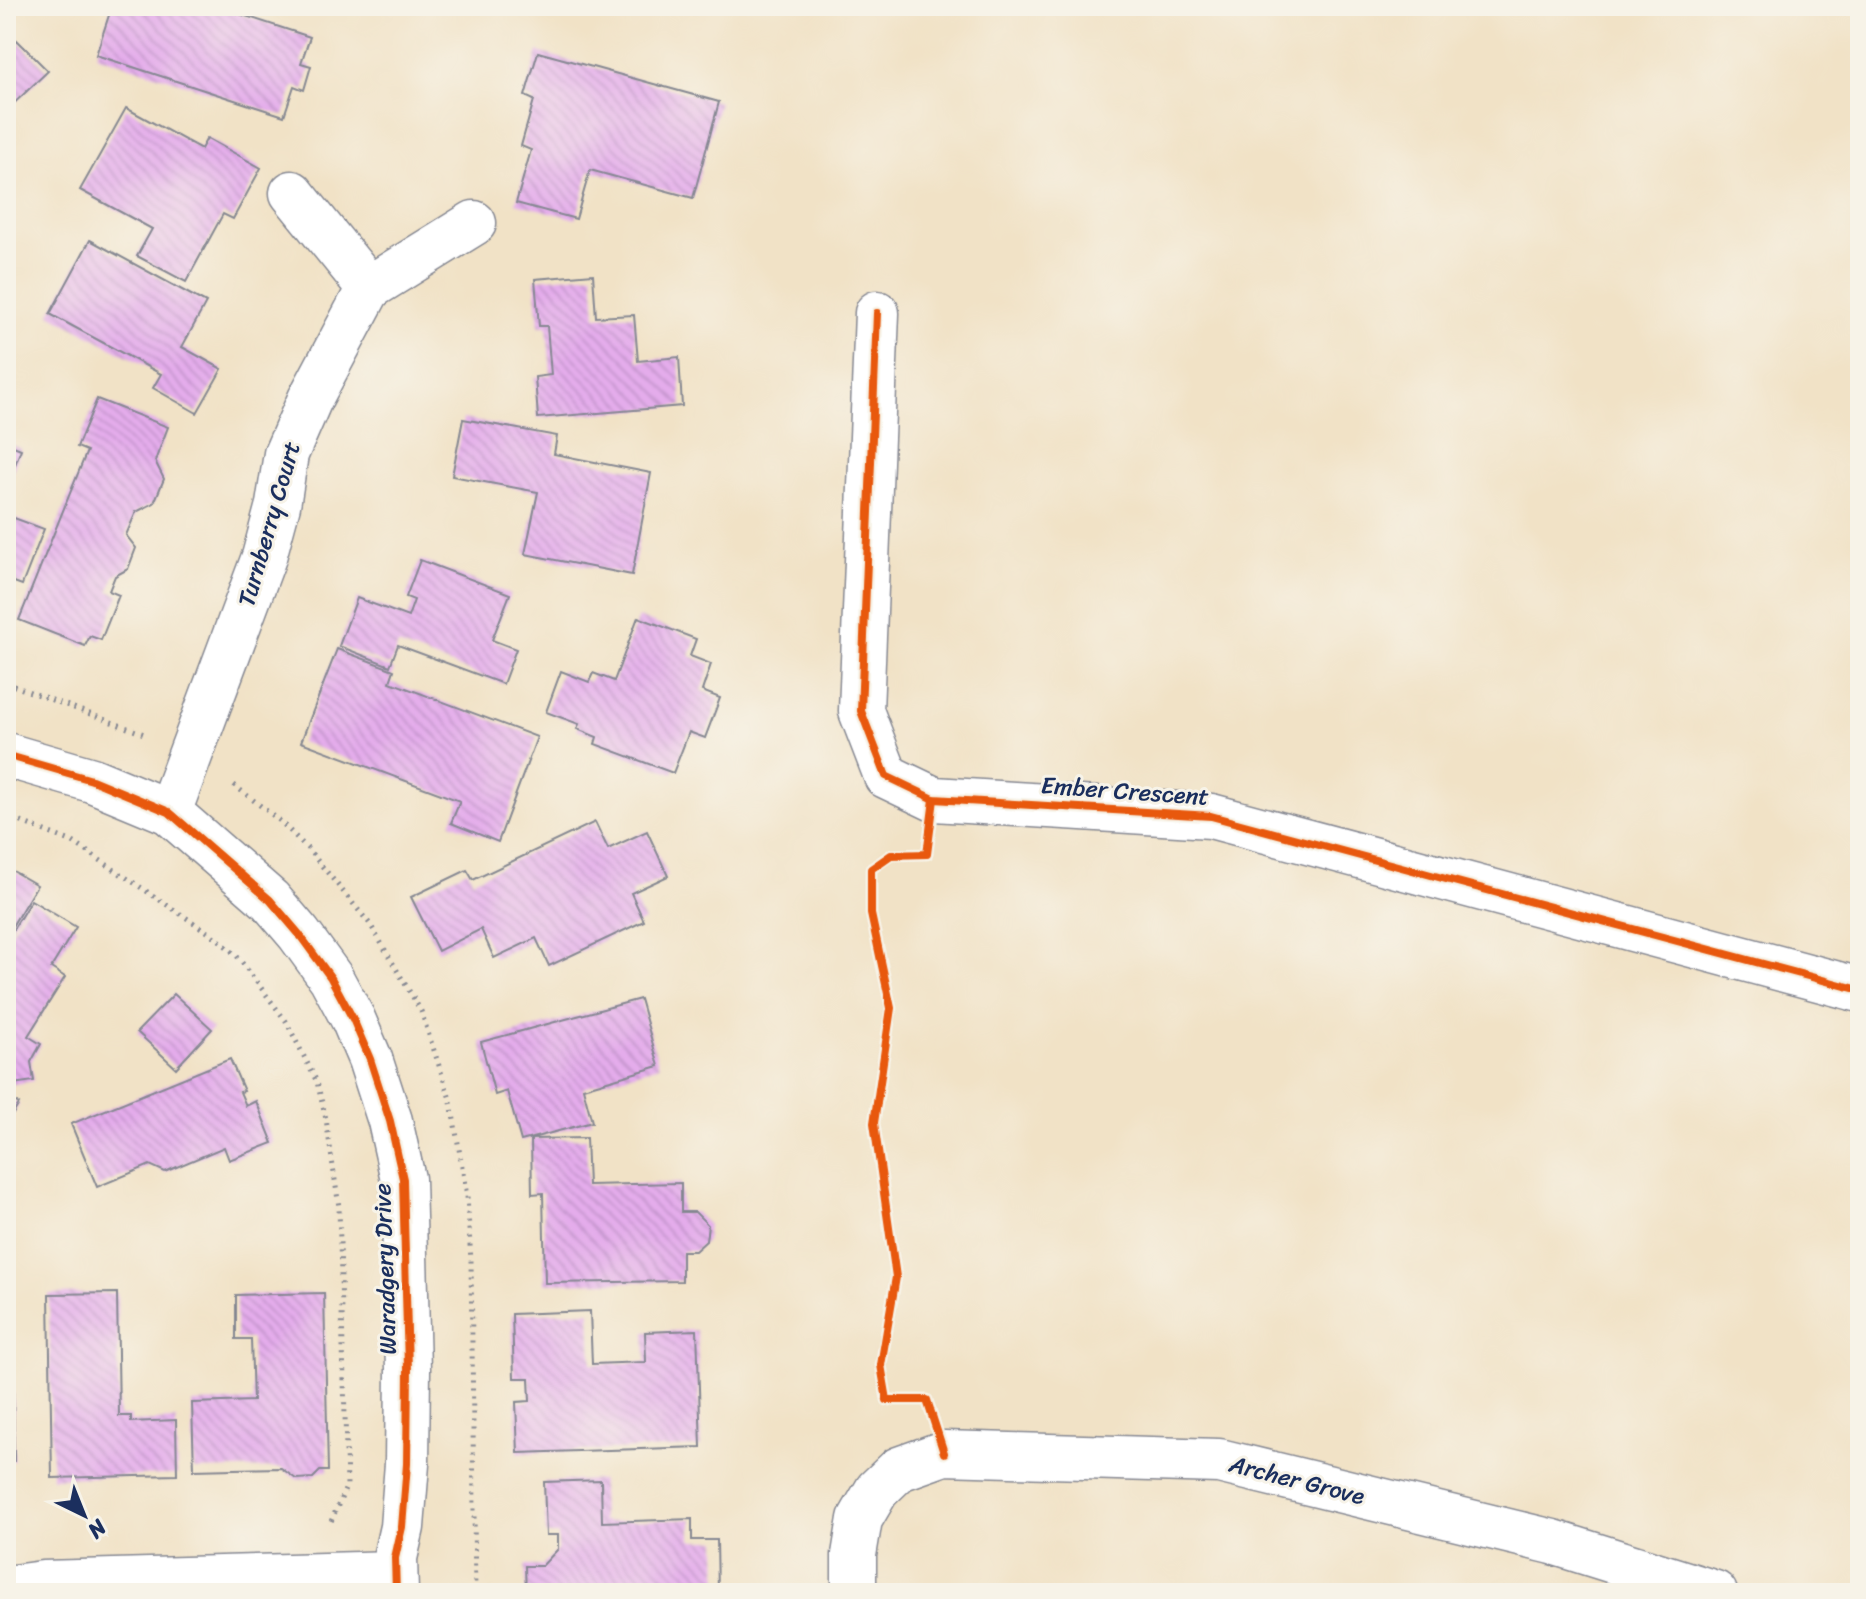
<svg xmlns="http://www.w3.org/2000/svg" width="1866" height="1599" viewBox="0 0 1866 1599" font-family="Sriracha,sans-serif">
<defs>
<pattern id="building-back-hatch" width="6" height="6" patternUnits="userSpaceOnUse" patternTransform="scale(2)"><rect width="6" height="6" fill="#e4aceb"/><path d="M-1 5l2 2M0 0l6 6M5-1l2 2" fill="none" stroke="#c394cc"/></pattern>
</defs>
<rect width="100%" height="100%" fill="#f7f3e8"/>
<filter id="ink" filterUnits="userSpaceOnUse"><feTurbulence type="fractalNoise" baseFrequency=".0125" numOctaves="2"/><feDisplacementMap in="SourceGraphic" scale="16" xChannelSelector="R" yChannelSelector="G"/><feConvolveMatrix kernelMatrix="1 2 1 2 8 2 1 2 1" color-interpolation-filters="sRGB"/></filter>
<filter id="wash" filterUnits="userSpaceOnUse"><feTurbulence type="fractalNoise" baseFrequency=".006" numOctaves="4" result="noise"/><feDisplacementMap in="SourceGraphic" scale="32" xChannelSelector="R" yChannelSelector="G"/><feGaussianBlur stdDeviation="1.8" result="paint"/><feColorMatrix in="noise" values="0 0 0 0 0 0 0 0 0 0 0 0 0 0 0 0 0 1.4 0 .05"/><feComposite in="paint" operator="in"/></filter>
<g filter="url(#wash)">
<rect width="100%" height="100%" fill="#f1e2c6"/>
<g id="blocks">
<!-- building -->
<g fill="url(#building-back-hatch)">
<path d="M112 6H215L310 37 301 63 311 66 304 90 294 86 284 116 96 55Z"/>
<path d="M17 40 48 71 6 111V51Z"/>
<path d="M538 52 719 102 693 198 590 170 576 219 516 203 531 150 521 146 534 100 525 96Z"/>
<path d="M126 108 201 149 207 138 261 168 233 219 223 214 186 282 137 256 152 229 80 190Z"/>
<path d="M90 240 206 303 182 347 222 369 197 413 153 388 161 374 50 314Z"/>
<path d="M593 274 596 317 634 315 638 361 679 357 682 406 538 418 535 377 551 375 547 326H539L535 279Z"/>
<path d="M97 399 168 427 155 461 164 479 154 503 136 512 126 535 136 548 128 569 115 576 109 591 119 595 101 640 90 636 85 646 19 620 87 451 77 447Z"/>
<path d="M463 419 557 436 554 454 651 473 632 575 525 554 538 492 452 476Z"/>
<path d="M6 443 21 449 6 488Z"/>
<path d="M6 515 44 529 22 585 6 579Z"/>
<path d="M420 560 510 594 492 640 516 649 503 684 398 645 390 666 339 646 357 598 408 617 414 600 406 597Z"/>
<path d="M638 617 696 639 690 656 711 664 702 691 720 698 705 738 689 732 673 773 595 744 597 737 577 729 579 724 546 712 561 671 589 682 593 673 614 681Z"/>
<path d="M337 649 394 670 390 682 537 737 498 842 451 823 460 801 301 742Z"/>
<path d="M595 822 608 849 647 831 668 876 631 893 644 921 549 966 536 938 494 958 481 929 438 951 411 897 467 870 473 880Z"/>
<path d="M6 867 37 885 6 936Z"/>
<path d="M31 900 76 927 51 968 65 977 28 1036 41 1044 31 1062 34 1081 13 1084 6 1096V958L12 949 6 945V941Z"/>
<path d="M174 994 212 1029 176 1068 137 1032Z"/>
<path d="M640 999 659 1066 583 1088 592 1122 521 1141 507 1091 495 1095 481 1042Z"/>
<path d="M230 1059 244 1091 240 1092 246 1106 256 1101 273 1143 229 1160 224 1147 165 1172 150 1165 97 1187 71 1124Z"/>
<path d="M6 1096 19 1104 6 1125Z"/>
<path d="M586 1138 588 1185 681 1183V1212H695L708 1225 706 1241 695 1251H682V1281L545 1283 543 1193 532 1194 531 1139Z"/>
<path d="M6 1293H12L14 1461H6Z"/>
<path d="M117 1293 119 1416H131V1422L176 1420 177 1475 52 1478 49 1294Z"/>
<path d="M324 1293 328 1471H320L313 1478 296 1479 281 1468 194 1470 192 1403 253 1401 251 1339H236V1295Z"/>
<path d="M590 1311 592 1364 646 1362 645 1332 697 1330 701 1447 518 1453 516 1402 530 1401 529 1378H514L512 1314Z"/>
<path d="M601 1480 602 1522 692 1519V1540H717L718 1593H526L525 1566H542L558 1549V1535H546L544 1482Z"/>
</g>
</g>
</g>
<g filter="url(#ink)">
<use href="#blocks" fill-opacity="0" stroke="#868892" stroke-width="2"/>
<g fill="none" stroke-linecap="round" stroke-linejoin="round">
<defs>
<g id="minor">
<path d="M292 193 369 288 474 223"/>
<path d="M877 313 861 711 886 776 934 799 1211 816 1860 990"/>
<path d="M6 755 92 780 169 812 270 900 299 934 331 978 353 1019 370 1059 390 1121 403 1179 408 1369 407 1464 402 1527 395 1558 396 1593"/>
<path d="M169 812 264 557 278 505 286 454 310 399 369 288"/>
<path d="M6 1588 43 1583 394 1573"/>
<path d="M854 1593V1555L860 1519 877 1490 899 1469 944 1453 1219 1461 1553 1542 1715 1593"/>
</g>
</defs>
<!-- minor casing -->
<use href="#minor" stroke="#868892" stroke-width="47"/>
<!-- path -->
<g stroke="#868892" stroke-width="5" stroke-dasharray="2 6" stroke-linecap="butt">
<path d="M6 683 144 734"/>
<path d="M234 785 280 821 307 848 370 924 421 1011 451 1102 467 1196 471 1261 475 1593"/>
<path d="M6 816 73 842 218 939 237 956 286 1021 317 1082 326 1119 339 1207 347 1485 329 1526"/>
</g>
<!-- minor -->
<use href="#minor" stroke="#fff" stroke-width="44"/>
<defs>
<g id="cycleway">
<path d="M877 313 861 711 886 776 934 799 1211 816 1860 990"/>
<path d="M6 755 92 780 169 812 270 900 299 934 331 978 353 1019 370 1059 390 1121 403 1179 408 1369 407 1464 402 1527 395 1558 396 1593"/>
<path d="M934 799 927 854 891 855 871 869V914L891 1008 874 1123 896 1277 881 1365 887 1400H927L944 1453"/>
</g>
</defs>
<!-- cycleway casing -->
<use href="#cycleway" stroke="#f7f3e8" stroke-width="13"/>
<!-- cycleway -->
<use href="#cycleway" stroke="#e8590c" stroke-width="8"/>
</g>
</g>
<g text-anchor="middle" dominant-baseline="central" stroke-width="6" stroke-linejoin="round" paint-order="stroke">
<!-- street labels -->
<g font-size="24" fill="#1b2f5e" stroke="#f7f3e8">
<text transform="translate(269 524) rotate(-74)">Turnberry Court</text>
<text transform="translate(1125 791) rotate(4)">Ember Crescent</text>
<text transform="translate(385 1269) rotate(-92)">Waradgery Drive</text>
<text transform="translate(1297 1480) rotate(14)">Archer Grove</text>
</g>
</g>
<!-- margin -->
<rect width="1866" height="1599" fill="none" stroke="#f7f3e8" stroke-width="32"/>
<!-- north arrow -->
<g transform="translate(84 1515) rotate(137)" stroke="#f7f3e8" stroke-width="6" paint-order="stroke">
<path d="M0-6L14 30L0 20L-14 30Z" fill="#1b2f5e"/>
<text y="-12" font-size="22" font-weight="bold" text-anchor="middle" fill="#1b2f5e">N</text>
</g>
</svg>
